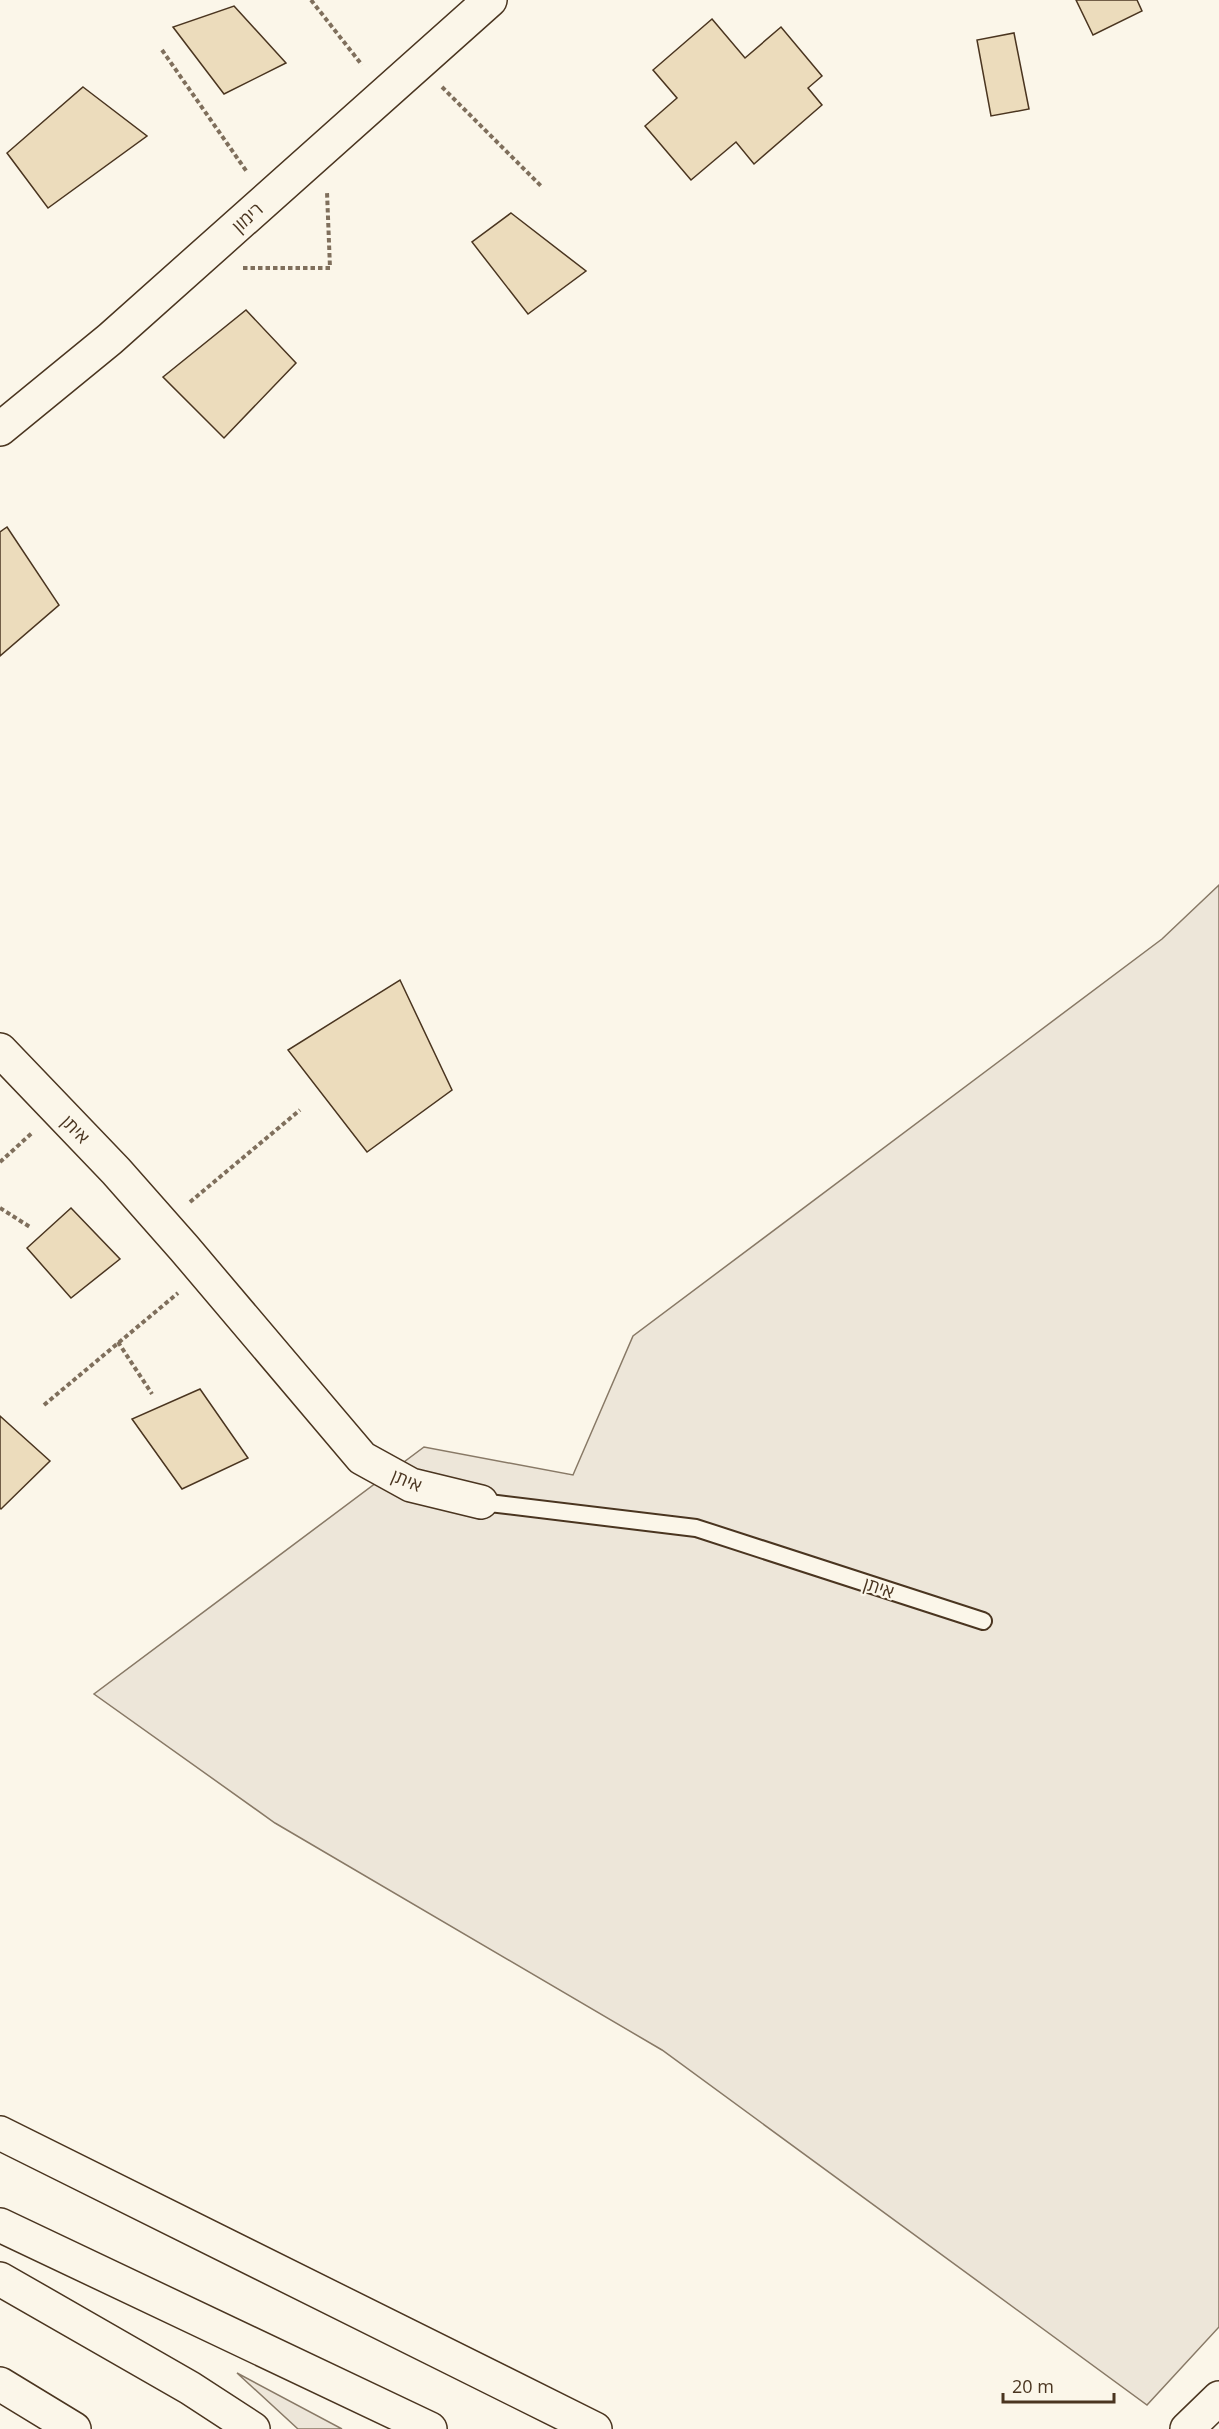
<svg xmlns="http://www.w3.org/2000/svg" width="1219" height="2429" viewBox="0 0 1219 2429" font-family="'Open Sans',Heebo,sans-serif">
<rect width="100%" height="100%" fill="#fbf6e9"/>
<!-- green -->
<g fill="#ede6d9" stroke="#887966" stroke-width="1.5">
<path d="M1219 885V2327L1147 2405 662 2050 275 1823 94 1694 424 1447 573 1475 633 1336 1162 939Z"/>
<path d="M237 2373 342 2429H298Z"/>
</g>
<!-- building -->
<g fill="#ecdcbc" stroke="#4a3520" stroke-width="1.5">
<path d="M1076 0H1137L1142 11 1093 35Z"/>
<path d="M234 6 286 63 224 94 173 27Z"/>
<path d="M712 19 745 58 781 27 822 76 808 88 822 105 754 164 736 142 691 180 645 126 677 98 653 70Z"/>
<path d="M1014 33 1029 109 991 116 977 40Z"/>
<path d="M83 87 147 136 48 208 7 153Z"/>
<path d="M511 213 586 271 528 314 472 242Z"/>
<path d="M246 310 296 363 224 438 163 377Z"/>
<path d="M7 527 59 605 0 656V532Z"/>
<path d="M400 980 452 1090 367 1152 288 1050Z"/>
<path d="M71 1208 120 1259 71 1298 27 1248Z"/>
<path d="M200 1389 248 1458 182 1489 132 1419Z"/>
<path d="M0 1416 50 1461 1 1509 0 1508Z"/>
</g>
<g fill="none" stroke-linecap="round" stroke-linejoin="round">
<defs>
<path id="service" d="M481 1502 696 1528 983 1621"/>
<g id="minor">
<path d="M0 429 110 339 490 0"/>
<path d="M0 1050 116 1171 184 1248 362 1458 411 1485 481 1502"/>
<path d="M0 2384 74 2429"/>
</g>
<g id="trunk">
<path d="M0 2133 595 2429"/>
<path d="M0 2225 430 2429"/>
<path d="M0 2279 190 2388 253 2429"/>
<path d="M1187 2429 1219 2398"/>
</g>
</defs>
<!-- service casing -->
<use href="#service" stroke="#4a3520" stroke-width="20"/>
<!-- minor casing -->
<use href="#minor" stroke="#4a3520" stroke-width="36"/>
<!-- trunk casing -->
<use href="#trunk" stroke="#4a3520" stroke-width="36"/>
<!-- path -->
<g stroke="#7f6f5c" stroke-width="4" stroke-dasharray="4.5 3" stroke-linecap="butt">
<path d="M311 0 362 65"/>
<path d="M162 50 247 172"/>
<path d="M442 87 542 187"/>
<path d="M243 268H330L327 192"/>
<path d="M0 1162 32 1133"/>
<path d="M190 1202 300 1110"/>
<path d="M0 1208 30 1227"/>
<path d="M118 1342 152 1394"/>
<path d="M44 1405 178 1293"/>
</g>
<!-- service -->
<use href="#service" stroke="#fbf6e9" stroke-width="16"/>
<!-- minor -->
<use href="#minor" stroke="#fbf6e9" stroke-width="33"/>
<!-- trunk -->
<use href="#trunk" stroke="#fbf6e9" stroke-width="33"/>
</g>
<g text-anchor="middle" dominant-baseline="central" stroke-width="4.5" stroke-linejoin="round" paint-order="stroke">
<!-- street labels -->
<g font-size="18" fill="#4a3520" stroke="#fbf6e9">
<text transform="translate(247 217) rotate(-42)">רימון</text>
<text transform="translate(76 1129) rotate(46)">איתן</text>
<text transform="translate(407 1480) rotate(23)">איתן</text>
<text transform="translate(879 1587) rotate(18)">איתן</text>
</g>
</g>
<!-- scale -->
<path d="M1003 2393v9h111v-9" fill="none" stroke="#4a3520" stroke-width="3"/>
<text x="1012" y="2393" font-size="18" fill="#4a3520" stroke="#fbf6e9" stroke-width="4.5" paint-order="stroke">20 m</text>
</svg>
